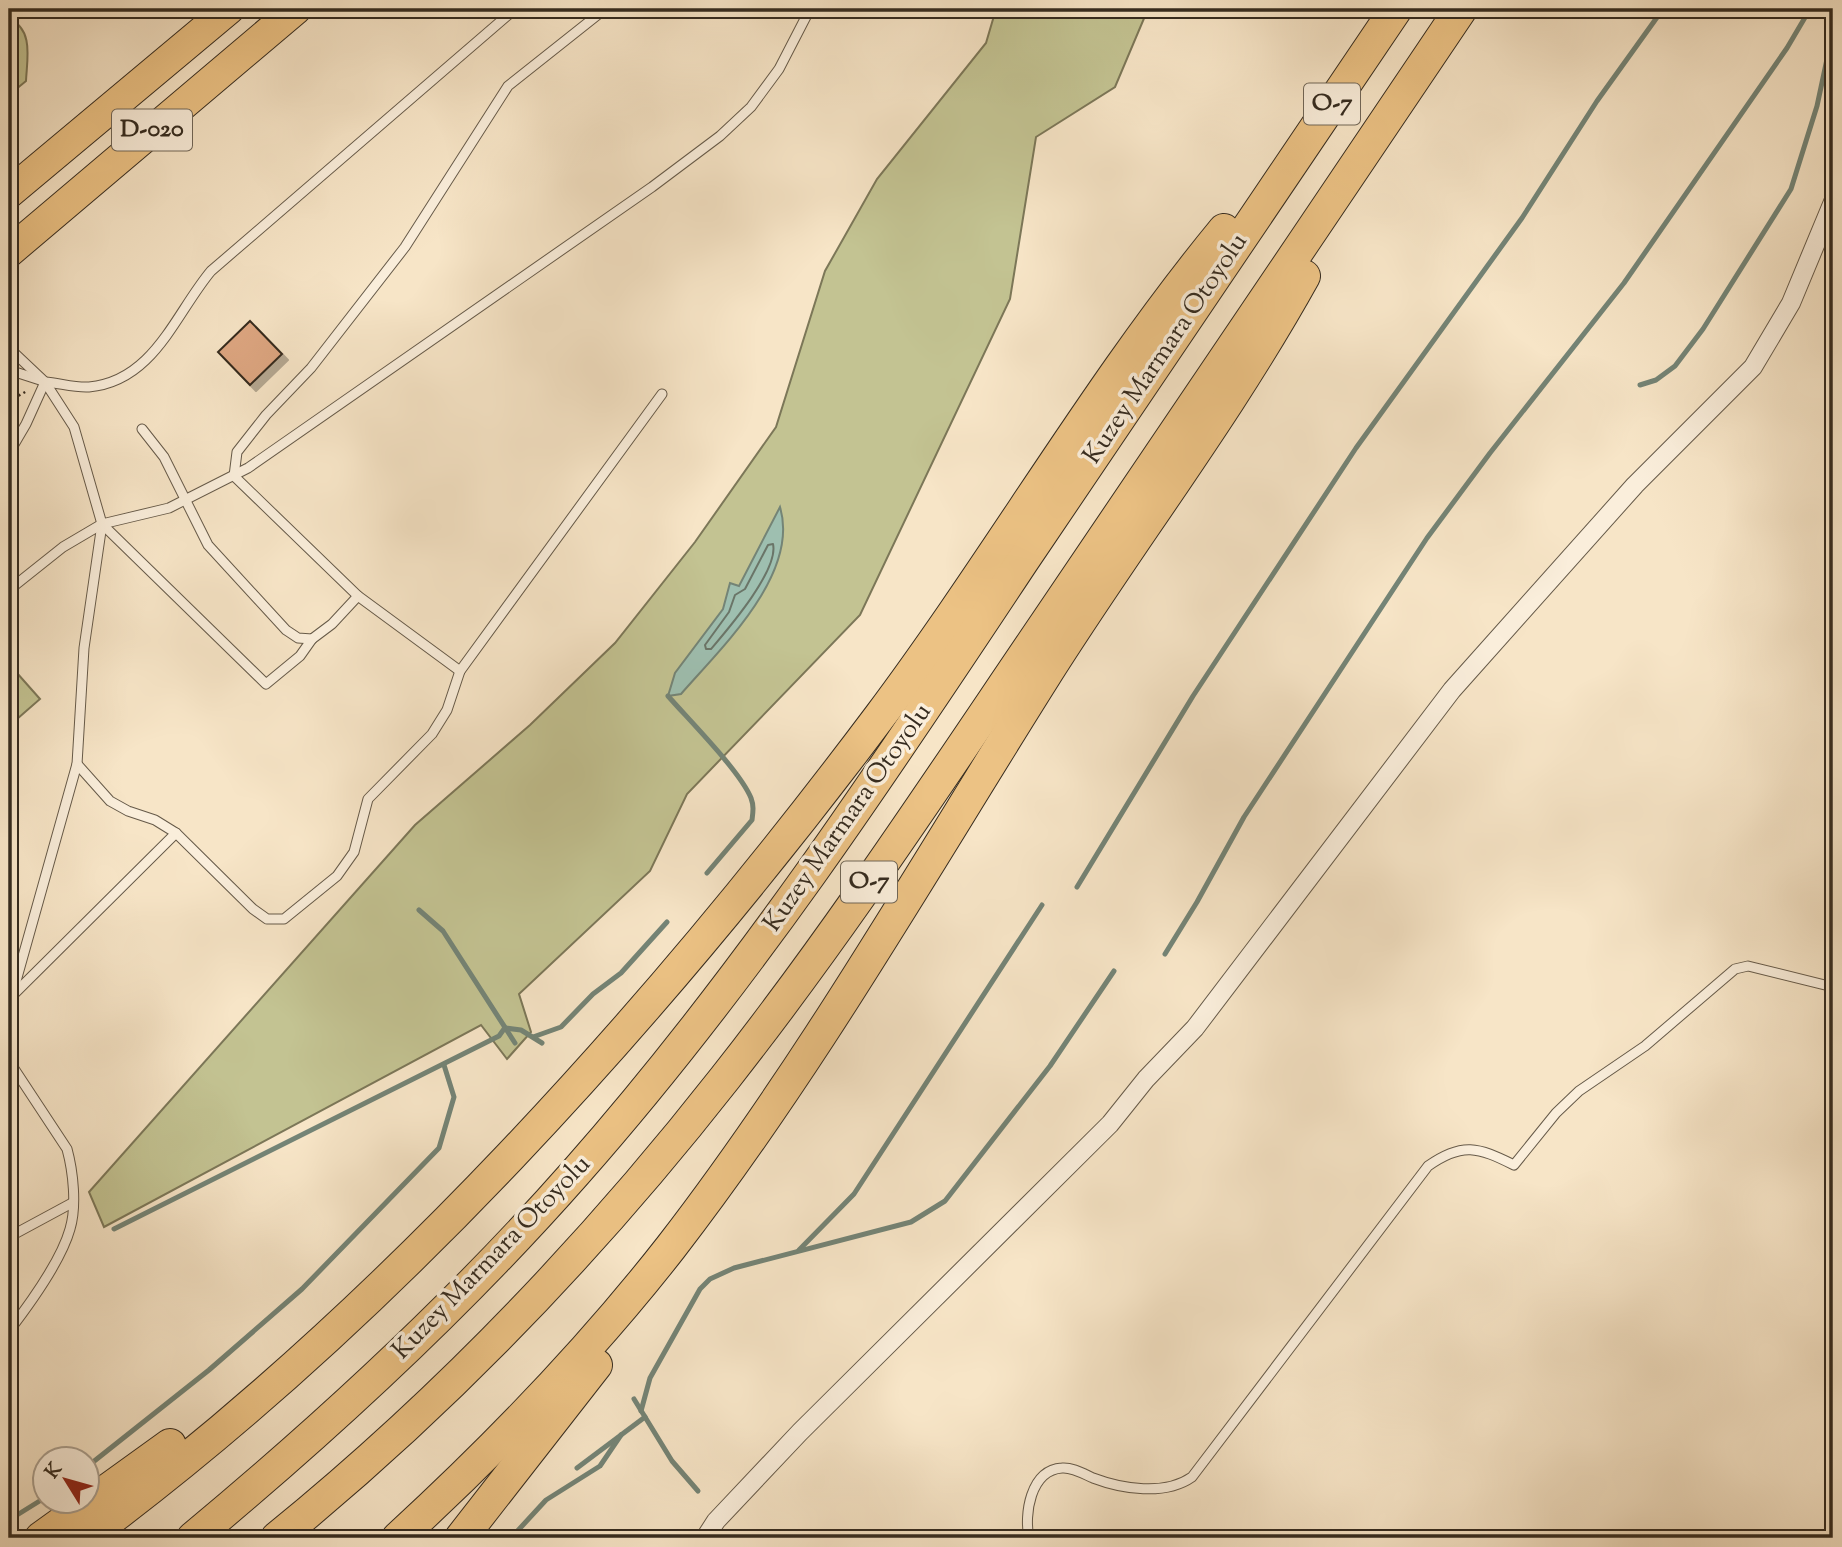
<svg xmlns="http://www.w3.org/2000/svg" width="1842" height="1547" viewBox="0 0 1842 1547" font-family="'Sorts Mill Goudy',serif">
<defs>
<filter id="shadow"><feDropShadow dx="6" dy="6" stdDeviation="0" flood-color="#0004"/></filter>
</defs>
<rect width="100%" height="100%" fill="#f7e5c7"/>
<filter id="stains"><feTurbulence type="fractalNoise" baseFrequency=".00286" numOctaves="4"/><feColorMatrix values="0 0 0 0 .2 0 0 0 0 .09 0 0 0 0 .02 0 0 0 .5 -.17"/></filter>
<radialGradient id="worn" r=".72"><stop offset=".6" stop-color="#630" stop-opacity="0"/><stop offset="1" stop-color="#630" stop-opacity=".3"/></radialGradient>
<!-- green -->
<g fill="#c3c392" stroke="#7c7758" stroke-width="2">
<path d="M996 9H1148L1115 87 1036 137 1010 299 860 615 687 794 650 871 519 994 531 1032 507 1059 481 1025 104 1227 89 1192 415 825 530 725 615 643 695 542 776 427 825 271 877 179 986 43Z"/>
<path d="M9 19C34 29 27 59 26 81L9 95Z"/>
<path d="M9 664 40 699 9 726Z"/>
</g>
<!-- water -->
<path fill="#9ebfb0" stroke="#748476" stroke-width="2" d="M780 507C800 574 721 648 681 694L668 696 675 673 723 609 730 583 739 586Z"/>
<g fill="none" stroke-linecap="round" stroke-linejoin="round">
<!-- shore -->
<path stroke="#6a7568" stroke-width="2" d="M773 544C779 570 728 629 711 649H706L705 645 729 612 735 595 745 589 768 545Z"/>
<!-- stream -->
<g stroke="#748476" stroke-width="5">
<path d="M1640 385 1656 380 1675 366 1703 329 1791 189 1817 106 1833 31"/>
<path d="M668 696C689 720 740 771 751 798 754 806 753 812 752 820L707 873"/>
<path d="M1077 887 1193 696 1356 448 1522 218 1597 101 1663 9"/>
<path d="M419 910 443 931 515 1043"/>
<path d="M1165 954 1197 902 1244 817 1427 538 1490 453 1624 283 1787 48 1810 9"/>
<path d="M505 1028 521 1030 542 1043"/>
<path d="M533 1037 561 1027 593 994 621 973 667 922"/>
<path d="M114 1229 499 1036 504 1029"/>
<path d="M799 1250 854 1194 1042 905"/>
<path d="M634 1399 672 1461 698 1491"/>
<path d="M641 1411 650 1378 700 1289 710 1279 734 1268 911 1222 945 1201 1050 1066 1114 971"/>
<path d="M88 1466 209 1370 302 1289 439 1148 454 1097 444 1065"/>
<path d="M577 1468 645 1417"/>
<path d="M9 1520 46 1497"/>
<path d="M511 1538 546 1500 600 1466 621 1435"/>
</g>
</g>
<!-- building -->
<path fill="#dda681" stroke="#352b1f" stroke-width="2" filter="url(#shadow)" d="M250 321 282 354 250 385 218 352Z"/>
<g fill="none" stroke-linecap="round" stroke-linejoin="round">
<defs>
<g id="service">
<path d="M605 9 508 86 405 247 311 368 266 415 237 452 234 476 358 596 460 671 662 394"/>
<path d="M9 348 45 382 74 427 102 524 84 648 77 764 9 1006"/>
<path d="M9 370 40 380"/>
<path d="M142 429 164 457 208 545 286 630 298 638 312 639 332 624 358 596"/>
<path d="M9 453 26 424 45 382C59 383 75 388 89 387 154 381 175 314 211 271L515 9"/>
<path d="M102 524 266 684 300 656 312 639"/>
<path d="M9 590 63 547 102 524 169 508 248 468 652 187 720 136 751 107 779 69 810 9"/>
<path d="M77 764 110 801 128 811 155 820 176 833 253 909 267 919H284L337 876 354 852 368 799 432 734 447 710 460 671"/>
<path d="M12 996 176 833"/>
<path d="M9 1061 67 1149C73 1171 77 1206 70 1229 61 1261 29 1305 9 1331"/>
<path d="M9 1237 72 1203"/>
<path d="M1029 1538C1024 1515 1030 1470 1062 1468 1072 1467 1084 1474 1093 1478 1122 1489 1165 1496 1192 1477L1428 1166C1462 1142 1478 1147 1514 1165L1556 1113 1579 1091 1645 1046 1735 969 1748 966 1833 987"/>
</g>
<path id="minor" d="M705 1538 716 1521 800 1432 1110 1124 1146 1079 1195 1028 1452 690 1635 485 1753 367 1791 303 1833 202"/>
<g id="trunk">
<path d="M9 193 229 9"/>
<path d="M9 252 296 9"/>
</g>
<g id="motorway">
<path d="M41 1538 170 1445"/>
<path d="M85 1538C383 1318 658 1012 880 716 999 557 1098 383 1224 230"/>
<path d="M193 1538C329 1425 459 1305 576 1172 743 983 883 772 1022 562 1146 377 1271 193 1396 9"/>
<path d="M277 1538C443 1403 594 1245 725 1078 840 932 942 776 1046 623 1185 418 1323 214 1461 9"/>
<path d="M398 1538C496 1448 589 1352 671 1247 810 1067 923 869 1044 677 1129 542 1227 415 1304 276"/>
<path d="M461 1538 596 1365"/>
</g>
</defs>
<!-- service casing -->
<use href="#service" stroke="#665a49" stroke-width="11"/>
<!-- minor casing -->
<use href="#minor" stroke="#665a49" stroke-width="20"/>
<!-- trunk casing -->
<use href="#trunk" stroke="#352b1f" stroke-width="32"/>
<!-- motorway casing -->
<use href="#motorway" stroke="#352b1f" stroke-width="34"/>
<!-- path -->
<path stroke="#352b1f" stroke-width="2.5" stroke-dasharray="2 3.5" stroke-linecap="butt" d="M9 401 27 391"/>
<!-- service -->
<use href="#service" stroke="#faeedb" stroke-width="9"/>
<!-- minor -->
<use href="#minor" stroke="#faeedb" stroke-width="18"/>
<!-- trunk -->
<use href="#trunk" stroke="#ecc284" stroke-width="30"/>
<!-- motorway -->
<use href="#motorway" stroke="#ecc284" stroke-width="32"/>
</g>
<g text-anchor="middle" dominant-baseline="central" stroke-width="7" stroke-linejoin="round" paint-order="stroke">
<!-- shield labels -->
<g fill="#faeedb" stroke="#706657" stroke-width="2">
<rect x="1304" y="83.5" width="56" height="41" rx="5"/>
<rect x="112" y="109.5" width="80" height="41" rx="5"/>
<rect x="841" y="861.5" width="56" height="41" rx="5"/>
</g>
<g font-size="24" font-weight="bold" fill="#352b1f">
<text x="1332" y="104">O-7</text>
<text x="152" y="130">D-020</text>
<text x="869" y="882">O-7</text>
</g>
<!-- street labels -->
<g font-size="26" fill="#352b1f" stroke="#faeedb">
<text transform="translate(1166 349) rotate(-56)">Kuzey Marmara Otoyolu</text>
<text transform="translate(848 818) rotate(-55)">Kuzey Marmara Otoyolu</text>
<text transform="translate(492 1258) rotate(-46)">Kuzey Marmara Otoyolu</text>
</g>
</g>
<!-- margin -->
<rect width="1842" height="1547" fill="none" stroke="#f7e5c7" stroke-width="35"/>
<rect x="10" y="10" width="1821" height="1526" fill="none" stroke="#352b1f" stroke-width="3.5"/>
<rect x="18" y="18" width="1807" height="1512" fill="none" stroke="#352b1f" stroke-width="2"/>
<!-- north arrow -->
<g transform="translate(66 1480) rotate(307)"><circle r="33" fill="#faeedb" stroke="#aba090" stroke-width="2"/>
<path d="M0-5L12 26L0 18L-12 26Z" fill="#8f2418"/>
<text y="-10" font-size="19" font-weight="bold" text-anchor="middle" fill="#352b1f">K</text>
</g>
<rect width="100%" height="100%" filter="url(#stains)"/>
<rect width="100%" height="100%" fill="url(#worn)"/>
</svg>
